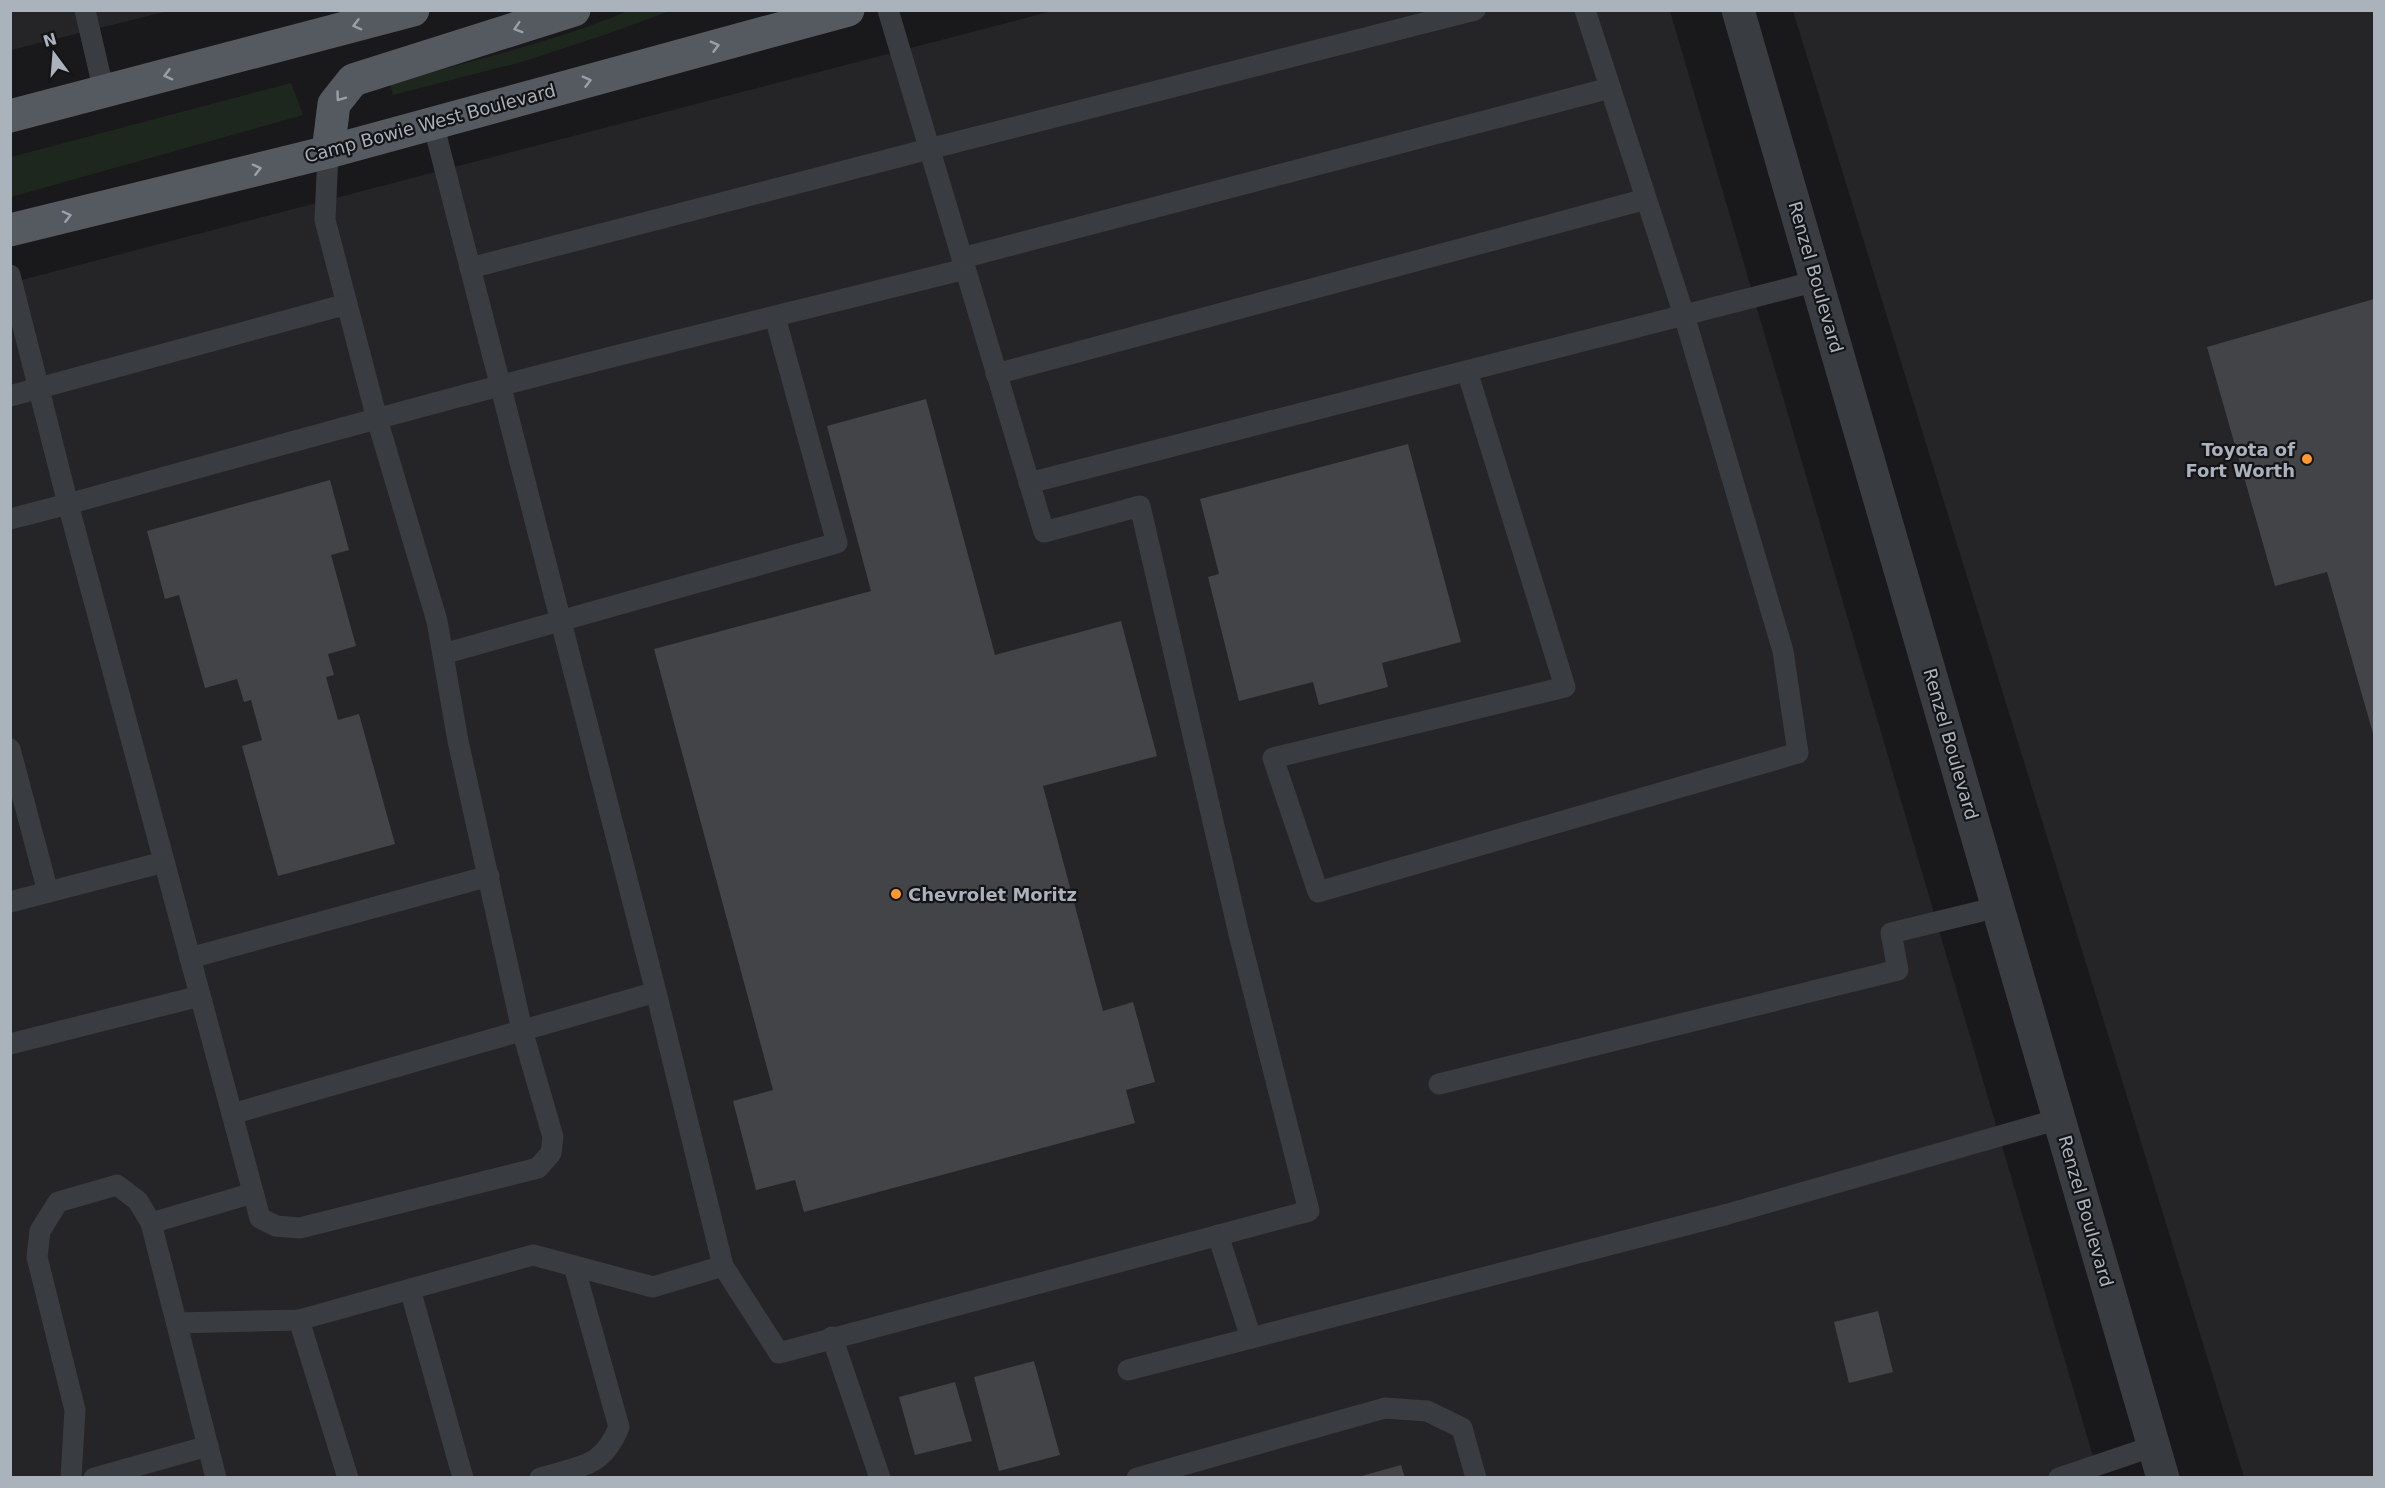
<svg xmlns="http://www.w3.org/2000/svg" width="2385" height="1488" viewBox="0 0 2385 1488" font-family="'DejaVu Sans',sans-serif">
<rect width="100%" height="100%" fill="#19191b"/>
<!-- built -->
<g fill="#252528">
<path d="M11 10 168 11 11 50Z"/>
<path d="M1052 11H1670L2099 1477H11L10 283Z"/>
<path d="M1793 11H2374V1477H2244Z"/>
</g>
<!-- green -->
<g fill="#1e271e">
<path d="M628 11H670L607 34 525 61 393 95 390 84C469 61 552 43 628 11Z"/>
<path d="M291 83 303 115 11 197V157Z"/>
</g>
<!-- building -->
<g fill="#434448">
<path d="M2374 299V737L2327 572 2275 586 2207 347Z"/>
<path d="M926 399 995 655 1121 621 1157 756 1043 786 1103 1011 1133 1002 1155 1082 1126 1090 1135 1123 804 1212 795 1180 756 1190 733 1101 773 1090 654 649 871 591 827 426Z"/>
<path d="M1408 444 1461 642 1382 663 1388 687 1319 705 1313 682 1239 701 1208 577 1219 574 1200 499Z"/>
<path d="M330 480 349 550 331 555 356 646 328 654 334 675 326 677 338 720 359 714 395 844 278 876 242 746 262 740 251 700 244 702 237 679 205 688 179 595 165 599 147 531Z"/>
<path d="M1878 1311 1893 1372 1849 1383 1834 1322Z"/>
<path d="M1034 1361 1060 1455 999 1471 974 1377Z"/>
<path d="M955 1382 972 1441 915 1455 899 1397Z"/>
<path d="M1401 1465 1405 1478H1358V1477Z"/>
</g>
<g fill="none" stroke-linecap="round" stroke-linejoin="round">
<!-- service -->
<g stroke="#393c41" stroke-width="21">
<path d="M85 10 104 92"/>
<path d="M433 123 656 992 723 1266 779 1353 1309 1211 1239 934 1140 506 1044 532 888 10"/>
<path d="M328 152 325 220 377 419 437 621 458 741 522 1030 553 1137 551 1153 538 1168 300 1228 276 1226 260 1218 68 504C211 464 355 424 499 386 654 345 810 308 965 269"/>
<path d="M962 258 1610 88"/>
<path d="M470 268 929 149 1475 10"/>
<path d="M10 275 68 504 10 519"/>
<path d="M1467 371 1565 687 1273 758 1318 892 1798 753 1783 651 1684 315 1585 10"/>
<path d="M996 374 1646 199"/>
<path d="M10 396 347 304"/>
<path d="M1029 483 1817 281"/>
<path d="M443 654 837 543 775 317"/>
<path d="M10 749 48 892"/>
<path d="M10 902 164 862"/>
<path d="M190 958 489 876"/>
<path d="M10 1044 200 996"/>
<path d="M1439 1084 1898 970 1891 933 1998 907"/>
<path d="M232 1114 656 992"/>
<path d="M151 1223 253 1193"/>
<path d="M1218 1235 1251 1338"/>
<path d="M410 1289 463 1478"/>
<path d="M299 1320 348 1478"/>
<path d="M177 1323 299 1320 533 1255 653 1287 723 1266"/>
<path d="M832 1337 880 1478"/>
<path d="M1128 1370 1728 1214 2059 1119"/>
<path d="M71 1478 75 1410 37 1257 40 1231 58 1202 117 1185 138 1201 151 1223 216 1478"/>
<path d="M94 1478 208 1446"/>
<path d="M540 1478C579 1466 602 1469 619 1427L574 1266"/>
<path d="M1137 1478 1385 1408 1427 1411 1462 1428 1476 1478"/>
<path d="M2059 1478 2154 1446"/>
</g>
<!-- tertiary -->
<path stroke="#393c41" stroke-width="33" d="M1738 10 2163 1478"/>
<!-- primary -->
<g stroke="#555960" stroke-width="33">
<path d="M10 116 413 10"/>
<path d="M328 152 334 104 353 80 574 10"/>
<path d="M10 230 328 152 848 10"/>
</g>
</g>
<!-- one-way arrows -->
<defs><path id="oneway-chevron" d="M-2-3.5L2.5 0L-2 3.5" fill="none" stroke-width="1.6" stroke-linecap="round" stroke-linejoin="round" transform="scale(1.5)"/></defs>
<g stroke="#99a0aa">
<use href="#oneway-chevron" transform="translate(357 25) rotate(165)"/>
<use href="#oneway-chevron" transform="translate(518 28) rotate(163)"/>
<use href="#oneway-chevron" transform="translate(715 46) rotate(-15)"/>
<use href="#oneway-chevron" transform="translate(168 75) rotate(165)"/>
<use href="#oneway-chevron" transform="translate(587 81) rotate(-15)"/>
<use href="#oneway-chevron" transform="translate(340 97) rotate(126)"/>
<use href="#oneway-chevron" transform="translate(257 169) rotate(-14)"/>
<use href="#oneway-chevron" transform="translate(67 216) rotate(-14)"/>
</g>
<!-- markers -->
<g fill="#ff992d" stroke="#141416" stroke-width="2">
<circle cx="2307" cy="459" r="6"/>
<circle cx="896" cy="894" r="6"/>
</g>
<g text-anchor="middle" dominant-baseline="central" stroke-width="4.5" stroke-linejoin="round" paint-order="stroke">
<!-- street labels -->
<g font-size="18" fill="#aab2bc" stroke="#141416">
<text transform="translate(430 123) rotate(-15)">Camp Bowie West Boulevard</text>
<text transform="translate(1816 277) rotate(74)">Renzel Boulevard</text>
<text transform="translate(1951 744) rotate(74)">Renzel Boulevard</text>
<text transform="translate(2086 1211) rotate(74)">Renzel Boulevard</text>
</g>
<!-- poi labels -->
<g font-size="18" font-weight="bold" fill="#aab2bc" stroke="#141416" text-anchor="end">
<text x="2295" y="449">Toyota of<tspan x="2295" dy="21">Fort Worth</tspan></text>
<text x="908" y="894" text-anchor="start">Chevrolet Moritz</text>
</g>
</g>
<!-- border -->
<rect width="2385" height="1488" fill="none" stroke="#aab2bc" stroke-width="24"/>
<!-- north arrow -->
<g transform="translate(54 54) rotate(344)" stroke="#141416" stroke-width="4.5" paint-order="stroke">
<path d="M0-4.5L10 22L0 15L-10 22Z" fill="#aab2bc"/>
<text y="-9" font-size="16" font-weight="bold" text-anchor="middle" fill="#aab2bc">N</text>
</g>
</svg>
